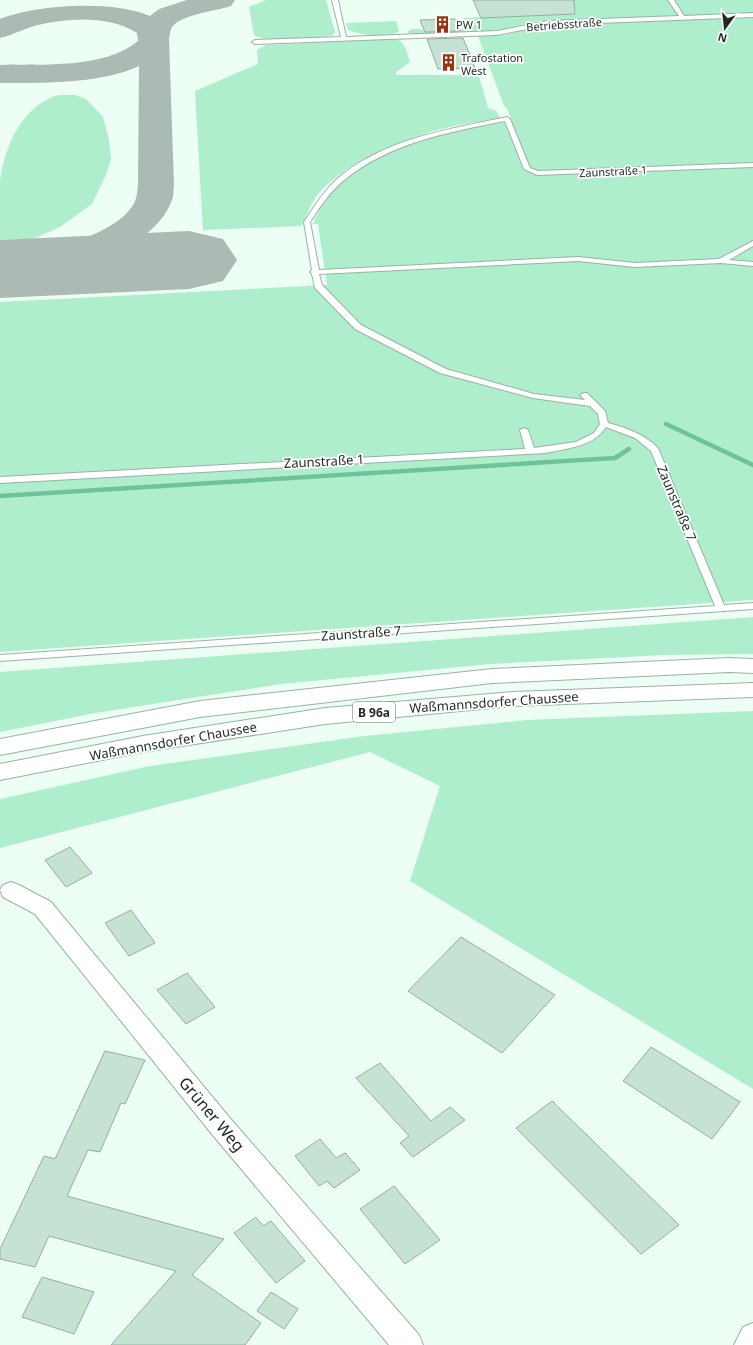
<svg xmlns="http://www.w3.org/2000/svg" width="753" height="1345" viewBox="0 0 753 1345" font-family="'Noto Sans',sans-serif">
<rect width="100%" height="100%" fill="#edfef5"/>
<!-- green -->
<g fill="#aeeecd">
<path d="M266 0H326L335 32 333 35C315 39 269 44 254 35L249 7Z"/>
<path d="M473 0H753V13L538 21 494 31 413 35 407 32 412 29H421L422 30 466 29 463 18 481 17Z"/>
<path d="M753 17V600L0 652V302L327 285 318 224H313C343 151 443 133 512 121L507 108 504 106 478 36 505 35 544 24Z"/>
<path d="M396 21 399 31C390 39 359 35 348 30L346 23Z"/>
<path d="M393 39C406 40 406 51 410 62L396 72V75H475L479 76 488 108 496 111 500 118C478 122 455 125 434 131 394 143 341 164 315 198 310 206 306 217 301 226L203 230 195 91 258 64 257 50 266 45Z"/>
<path d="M59 95H75L86 99 103 117 109 140 111 159 106 175 92 204 60 227 33 239 0 240C0 221 0 200 0 181 4 147 23 104 59 95Z"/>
<path d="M753 617V654L664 655 490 664 281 684 95 713 0 732V672Z"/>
<path d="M753 711V1089L410 881 440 786 370 752 0 848V799L150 766 365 736 527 720Z"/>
</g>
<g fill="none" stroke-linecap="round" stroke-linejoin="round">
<!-- stream -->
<g stroke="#6fc39b" stroke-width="4.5">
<path d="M666 424 753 465"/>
<path d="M0 496 615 458 629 449"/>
</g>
<!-- taxiway -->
<path fill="#abbab2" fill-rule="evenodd" d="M187 0H235L231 6C216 11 182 14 172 27 170 30 170 35 169 39L174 185C173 189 174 193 173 197 154 257 54 274 0 281V257C37 253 107 240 131 208 137 201 137 193 138 185L139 66C101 84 42 83 0 83V65C41 64 105 69 138 41L137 33C108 15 70 18 38 25 25 28 13 35 0 38V19C37 4 114 0 150 16L159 9Z"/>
<!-- runway -->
<path fill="#abbab2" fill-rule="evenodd" d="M189 231 223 239 237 260 223 281 189 289 0 298V240Z"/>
</g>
<!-- building -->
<g fill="#c5e2d2" stroke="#94b0a1">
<path d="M473 0H574L575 14 481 18Z"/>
<path d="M455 19 460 31 425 32 420 20Z"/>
<path d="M463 38 475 68 438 69 427 39Z"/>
<path d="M70 847 92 873 66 887 45 860Z"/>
<path d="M131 910 155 943 129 956 105 923Z"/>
<path d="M461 937 555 995 502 1053 408 991Z"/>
<path d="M187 973 215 1007 186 1024 157 990Z"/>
<path d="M651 1047 740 1102 712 1139 623 1081Z"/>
<path d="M105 1051 145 1060 125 1104 121 1103 100 1152 88 1150 67 1196 224 1239 192 1275 261 1323 245 1345H111L176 1271 49 1236 35 1267 0 1259V1249L44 1156 55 1159Z"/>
<path d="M380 1063 431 1121 450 1107 465 1120 413 1157 400 1143 409 1136 356 1078Z"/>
<path d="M552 1101 679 1225 641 1254 516 1128Z"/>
<path d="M320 1139 336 1158 345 1153 360 1170 334 1188 327 1181 319 1186 295 1156Z"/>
<path d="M394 1186 440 1240 405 1264 360 1209Z"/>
<path d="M256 1217 263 1226 271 1221 305 1261 276 1283 234 1233Z"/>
<path d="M42 1277 94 1292 74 1334 22 1317Z"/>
<path d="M271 1292 298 1309 284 1329 257 1311Z"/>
</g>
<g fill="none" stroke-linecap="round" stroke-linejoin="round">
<defs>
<g id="lane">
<path d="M332 0H338L346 37 497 31 547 21 679 16 668 0H674L684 16 753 13V17L547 25 497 35 255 44 252 42 255 40 341 37Z"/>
<path d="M507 117 510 119 530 168 538 171 753 163V167L537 175 524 169 505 121C449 132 388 143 343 181 329 193 320 207 310 222L319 270 578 257 635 263 719 259 753 241V246L729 260 753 262V266L721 263 635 267 578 261 319 274 322 285 361 325 446 369 534 394 585 400 580 395 584 393H587L605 411 608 423C627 428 644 434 658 448L724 605 753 603V609L0 661V655L715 606 651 451 635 438 606 427C593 447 568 448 546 453L0 483V477L525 449 520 430 524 428 528 430 534 448 576 442 594 433 600 424 598 414 590 406 533 398 440 373 355 329 315 288 312 274 310 272 312 270 304 222C314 207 323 192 337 179 383 139 449 129 507 117Z"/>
</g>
<g id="street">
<path d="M11 882 19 885 51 902 229 1117 419 1335 423 1345H389L211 1133 35 914 3 897 0 890 3 885Z"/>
<path d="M753 1323V1345H734L743 1327Z"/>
</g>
<g id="primary">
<path d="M729 658 753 659V673L729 672 492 683 200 717 0 755V739L200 701 492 669Z"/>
<path d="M753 683V697L513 706 325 724 143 752 0 780V764L143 736 325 708 513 692Z"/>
</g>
</defs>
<!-- lane casing -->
<use href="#lane" stroke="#97b3a4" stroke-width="2"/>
<!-- street casing -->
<use href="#street" stroke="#97b3a4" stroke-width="2"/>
<!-- primary casing -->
<use href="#primary" stroke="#97b3a4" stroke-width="2"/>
<!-- lane -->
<use href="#lane" fill="#fff" fill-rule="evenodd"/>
<!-- street -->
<use href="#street" fill="#fff" fill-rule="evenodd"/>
<!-- primary -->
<use href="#primary" fill="#fff" fill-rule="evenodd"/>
</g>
<!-- icons -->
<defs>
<symbol id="building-bare" viewBox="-9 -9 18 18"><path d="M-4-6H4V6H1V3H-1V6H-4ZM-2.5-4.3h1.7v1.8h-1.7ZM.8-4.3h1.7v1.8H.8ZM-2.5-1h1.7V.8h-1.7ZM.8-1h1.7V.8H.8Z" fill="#993310" stroke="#fff" stroke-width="2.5" paint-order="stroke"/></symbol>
</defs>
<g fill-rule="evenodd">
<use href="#building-bare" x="430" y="12" width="25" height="25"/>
<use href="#building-bare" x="436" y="50" width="25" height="25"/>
</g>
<g text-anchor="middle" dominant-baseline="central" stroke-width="3.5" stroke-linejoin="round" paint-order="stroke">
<!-- far-poi labels -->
<g font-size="11" fill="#1e2923" stroke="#fff" text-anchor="start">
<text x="456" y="24">PW 1</text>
<text x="461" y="57">Trafostation<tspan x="461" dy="13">West</tspan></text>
</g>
<!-- far-street labels -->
<g font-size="11" fill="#1e2923" stroke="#fff">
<text transform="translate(564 24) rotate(-4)">Betriebsstraße</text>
<text transform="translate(613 171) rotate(-3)">Zaunstraße 1</text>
</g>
<!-- shield labels -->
<rect fill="#fff" stroke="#626965" stroke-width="1" x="353" y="702" width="42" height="20" rx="3"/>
<g font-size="12" font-weight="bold" fill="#1e2923">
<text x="374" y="712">B 96a</text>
</g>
<!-- street labels -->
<g font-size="13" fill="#1e2923" stroke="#fff">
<text transform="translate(324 461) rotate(-3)">Zaunstraße 1</text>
<text transform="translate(677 503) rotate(67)">Zaunstraße 7</text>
<text transform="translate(361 633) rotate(-4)">Zaunstraße 7</text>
<text transform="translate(494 702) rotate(-4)">Waßmannsdorfer Chaussee</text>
<text transform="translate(173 741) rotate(-10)">Waßmannsdorfer Chaussee</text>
</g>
<!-- near-street labels -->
<g font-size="16" fill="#1e2923" stroke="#fff">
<text transform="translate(212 1114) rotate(50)">Grüner Weg</text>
</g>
</g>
<!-- north arrow -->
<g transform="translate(725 28) rotate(195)" stroke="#ffffff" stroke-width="3" paint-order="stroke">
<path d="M0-3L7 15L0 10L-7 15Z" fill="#1e2923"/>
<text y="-6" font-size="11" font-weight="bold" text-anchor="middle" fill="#1e2923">N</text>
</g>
</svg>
